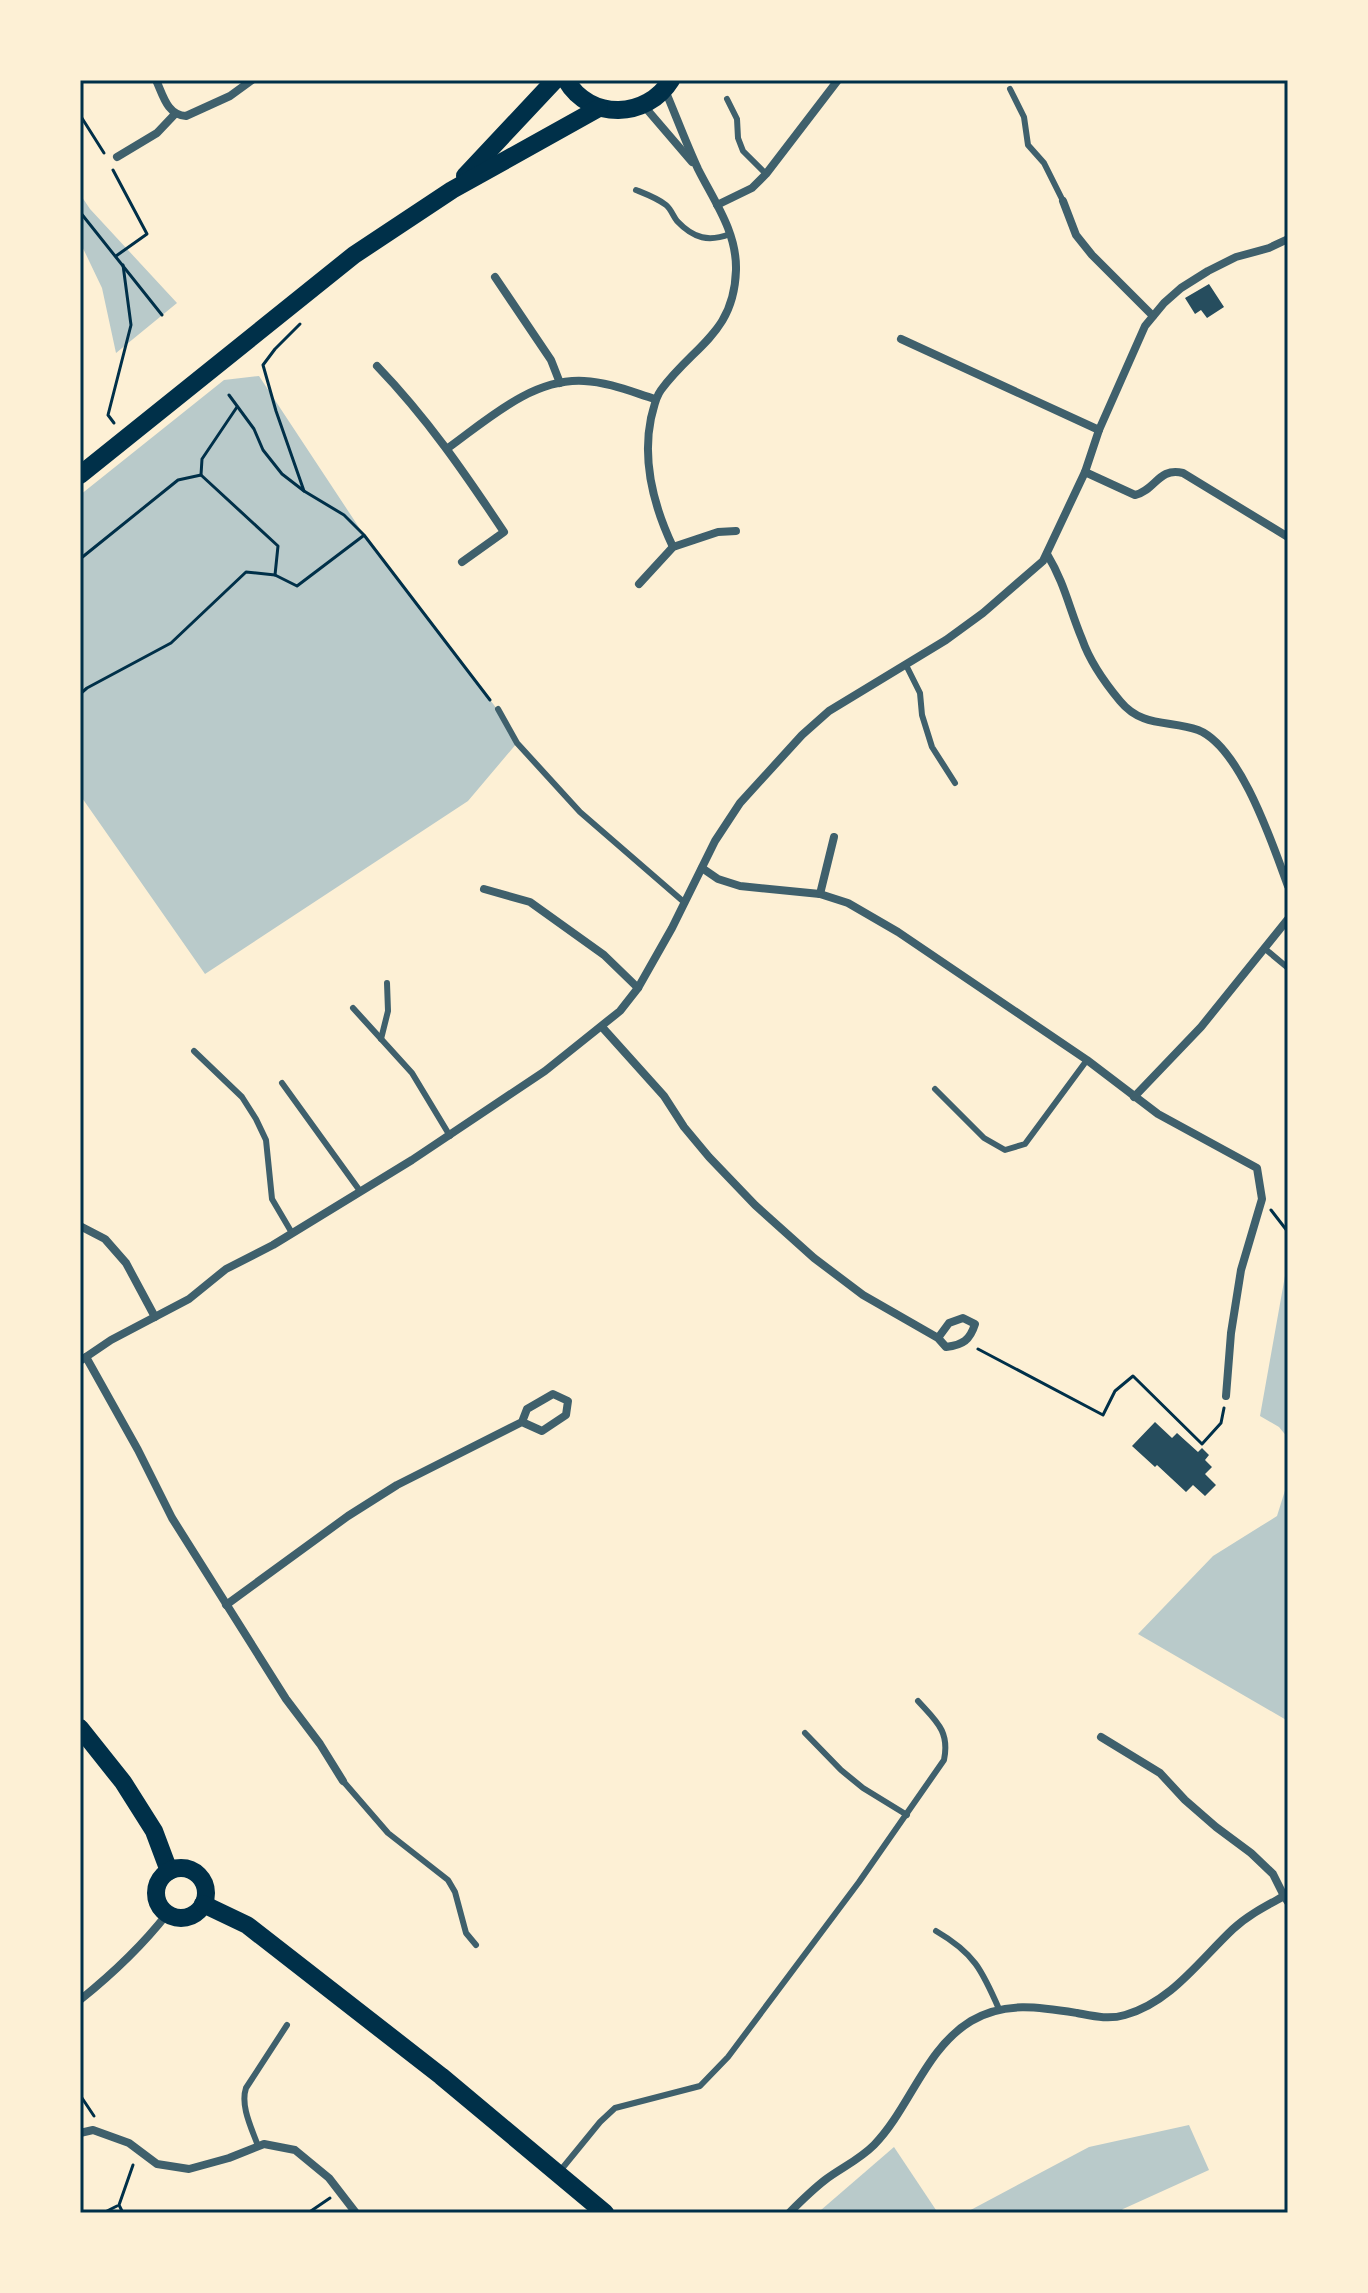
<svg xmlns="http://www.w3.org/2000/svg" width="1368" height="2293" viewBox="0 0 1368 2293" font-family="'Noto Sans',sans-serif">
<rect width="100%" height="100%" fill="#fdf0d5"/>
<!-- green -->
<g fill="#b9caca">
<path d="M80 194 90 209 177 303 116 353 102 288 80 242Z"/>
<path d="M259 376 364 535 497 709 517 743 468 801 205 974 80 795V495L224 380Z"/>
<path d="M1288 1259V1438L1279 1427 1260 1416Z"/>
<path d="M1288 1481V1721L1138 1634 1213 1556 1277 1516Z"/>
<path d="M1189 2125 1209 2170 1123 2209 1119 2213H965L1089 2147Z"/>
<path d="M894 2147 938 2213H818L821 2210Z"/>
</g>
<!-- building -->
<g fill="#264d5e">
<path d="M1209 284 1224 307 1207 318 1201 310 1195 314 1185 298Z"/>
<path d="M1155 1422 1172 1438 1177 1433 1198 1452 1202 1448 1209 1455 1205 1460 1212 1467 1205 1474 1216 1485 1205 1496 1193 1485 1186 1492 1157 1465 1155 1467 1132 1446Z"/>
</g>
<g fill="none" stroke-linecap="round" stroke-linejoin="round">
<!-- path -->
<g stroke="#003049" stroke-width="3">
<path d="M80 115 104 153"/>
<path d="M113 170 147 234 116 256"/>
<path d="M80 212 162 315"/>
<path d="M300 324 275 349 263 365 276 411 304 491"/>
<path d="M229 395 254 429 263 450 282 474 304 491 344 515 364 535 490 700"/>
<path d="M114 423 108 415 131 325 123 265"/>
<path d="M201 475 202 459 237 407"/>
<path d="M80 559 178 480 201 475 278 546 275 575"/>
<path d="M80 694 87 688 171 643 246 572 275 575 297 586 363 536"/>
<path d="M1271 1210 1288 1232"/>
<path d="M978 1349 1103 1415 1115 1391 1133 1376 1202 1444 1221 1423 1224 1408"/>
<path d="M80 2095 94 2116"/>
<path d="M103 2213 117 2206"/>
<path d="M123 2213 119 2205 133 2165"/>
<path d="M308 2213 330 2198"/>
</g>
<!-- service -->
<g stroke="#3f606c" stroke-width="6">
<path d="M1010 89 1024 117 1028 145 1044 163 1063 201"/>
<path d="M727 99 737 119 738 138 743 151 766 174"/>
<path d="M636 190C646 194 657 198 666 205 671 209 673 216 677 221 694 239 709 242 730 234"/>
<path d="M906 665 920 693 922 715 932 747 955 783"/>
<path d="M498 709 517 743 580 812 685 903"/>
<path d="M1264 948 1288 968"/>
<path d="M353 1008 412 1073 450 1136"/>
<path d="M381 1039 388 1011 387 983"/>
<path d="M194 1051 242 1097 256 1119 266 1140 272 1199 292 1233"/>
<path d="M282 1083 360 1191"/>
<path d="M935 1089 984 1138 1005 1150 1025 1144 1087 1060"/>
<path d="M805 1733 841 1770 863 1788 907 1815"/>
<path d="M343 1781 388 1833 448 1880 455 1892 466 1933 476 1945"/>
<path d="M936 1931C974 1953 982 1970 999 2009"/>
<path d="M258 2146C252 2129 240 2106 246 2088L287 2025"/>
<path d="M560 2171 600 2122 615 2108 700 2086 728 2057 859 1882 944 1760C950 1731 936 1721 918 1701"/>
</g>
<!-- minor -->
<g stroke="#3f606c" stroke-width="8">
<path d="M156 80C163 95 167 115 186 116L230 96 252 80"/>
<path d="M665 90C676 116 686 143 698 169 714 201 737 232 736 270 734 334 694 345 661 390 655 398 654 408 651 418 642 462 654 507 673 547"/>
<path d="M644 106 692 162"/>
<path d="M117 157 157 133 175 114"/>
<path d="M1063 201 1076 235 1092 255 1153 316"/>
<path d="M717 205 752 188 766 174 838 80"/>
<path d="M495 277 551 360 560 383"/>
<path d="M901 339 1099 430"/>
<path d="M377 366C427 418 464 472 504 532L462 562"/>
<path d="M448 448C487 420 532 378 584 381 608 382 632 392 655 399"/>
<path d="M1085 472 1135 495C1156 490 1158 467 1183 473L1288 537"/>
<path d="M1047 554C1065 584 1069 608 1082 639 1090 662 1105 683 1120 701 1142 728 1170 720 1198 730 1241 747 1273 846 1288 886"/>
<path d="M639 584 673 547 718 532 736 531"/>
<path d="M702 868 718 879 740 886 820 894 848 903 898 932 1087 1060 1158 1114 1257 1168 1262 1199 1241 1270 1231 1333 1226 1396"/>
<path d="M484 889 530 902 604 955 638 988"/>
<path d="M820 894 834 837"/>
<path d="M602 1027 664 1096 684 1127 709 1157 755 1205 814 1258 863 1295 938 1338 949 1323 963 1318 975 1324C970 1340 963 1345 946 1347L938 1338"/>
<path d="M1134 1097 1201 1027 1288 919"/>
<path d="M80 1226 105 1239 126 1263 155 1317"/>
<path d="M86 1357 138 1450 172 1518 286 1699 320 1744 343 1781"/>
<path d="M80 1361 111 1340 189 1299 226 1269 273 1245 412 1160 545 1071 620 1011 638 988 672 928 715 841 740 803 802 735 829 711 946 640 983 613 1043 561 1085 472 1099 430 1145 326 1164 303 1181 288 1208 271 1236 257 1269 248 1288 239"/>
<path d="M226 1605 348 1516 397 1485 522 1422 527 1409 553 1394 568 1401 566 1415 542 1431 522 1422"/>
<path d="M1101 1737 1160 1773 1185 1800 1216 1827 1251 1853 1273 1874 1284 1896"/>
<path d="M80 2000C111 1975 142 1946 167 1914"/>
<path d="M80 2133 93 2130 129 2143 157 2164 189 2169 229 2158 264 2144 295 2150 329 2178 356 2213"/>
<path d="M789 2213C800 2202 812 2190 825 2180 841 2168 859 2160 874 2145 910 2108 925 2049 971 2021 1004 2001 1040 2007 1077 2013 1093 2016 1108 2020 1125 2015 1170 2003 1200 1960 1233 1929 1248 1915 1266 1906 1284 1896L1288 1902"/>
</g>
<!-- primary -->
<g stroke="#003049" stroke-width="18">
<path d="M566 80C590 121 647 119 671 80"/>
<path d="M465 176 555 80"/>
<path d="M80 475 354 255 452 190 599 108"/>
<path d="M80 1728 123 1782 154 1831 169 1871"/>
<circle cx="181" cy="1893" r="25"/>
<path d="M203 1904 247 1925 441 2076 605 2213"/>
</g>
</g>
<!-- border -->
<rect width="1368" height="2293" fill="none" stroke="#fdf0d5" stroke-width="164"/>
<rect x="82" y="82" width="1204" height="2129" fill="none" stroke="#003049" stroke-width="3"/>
</svg>
